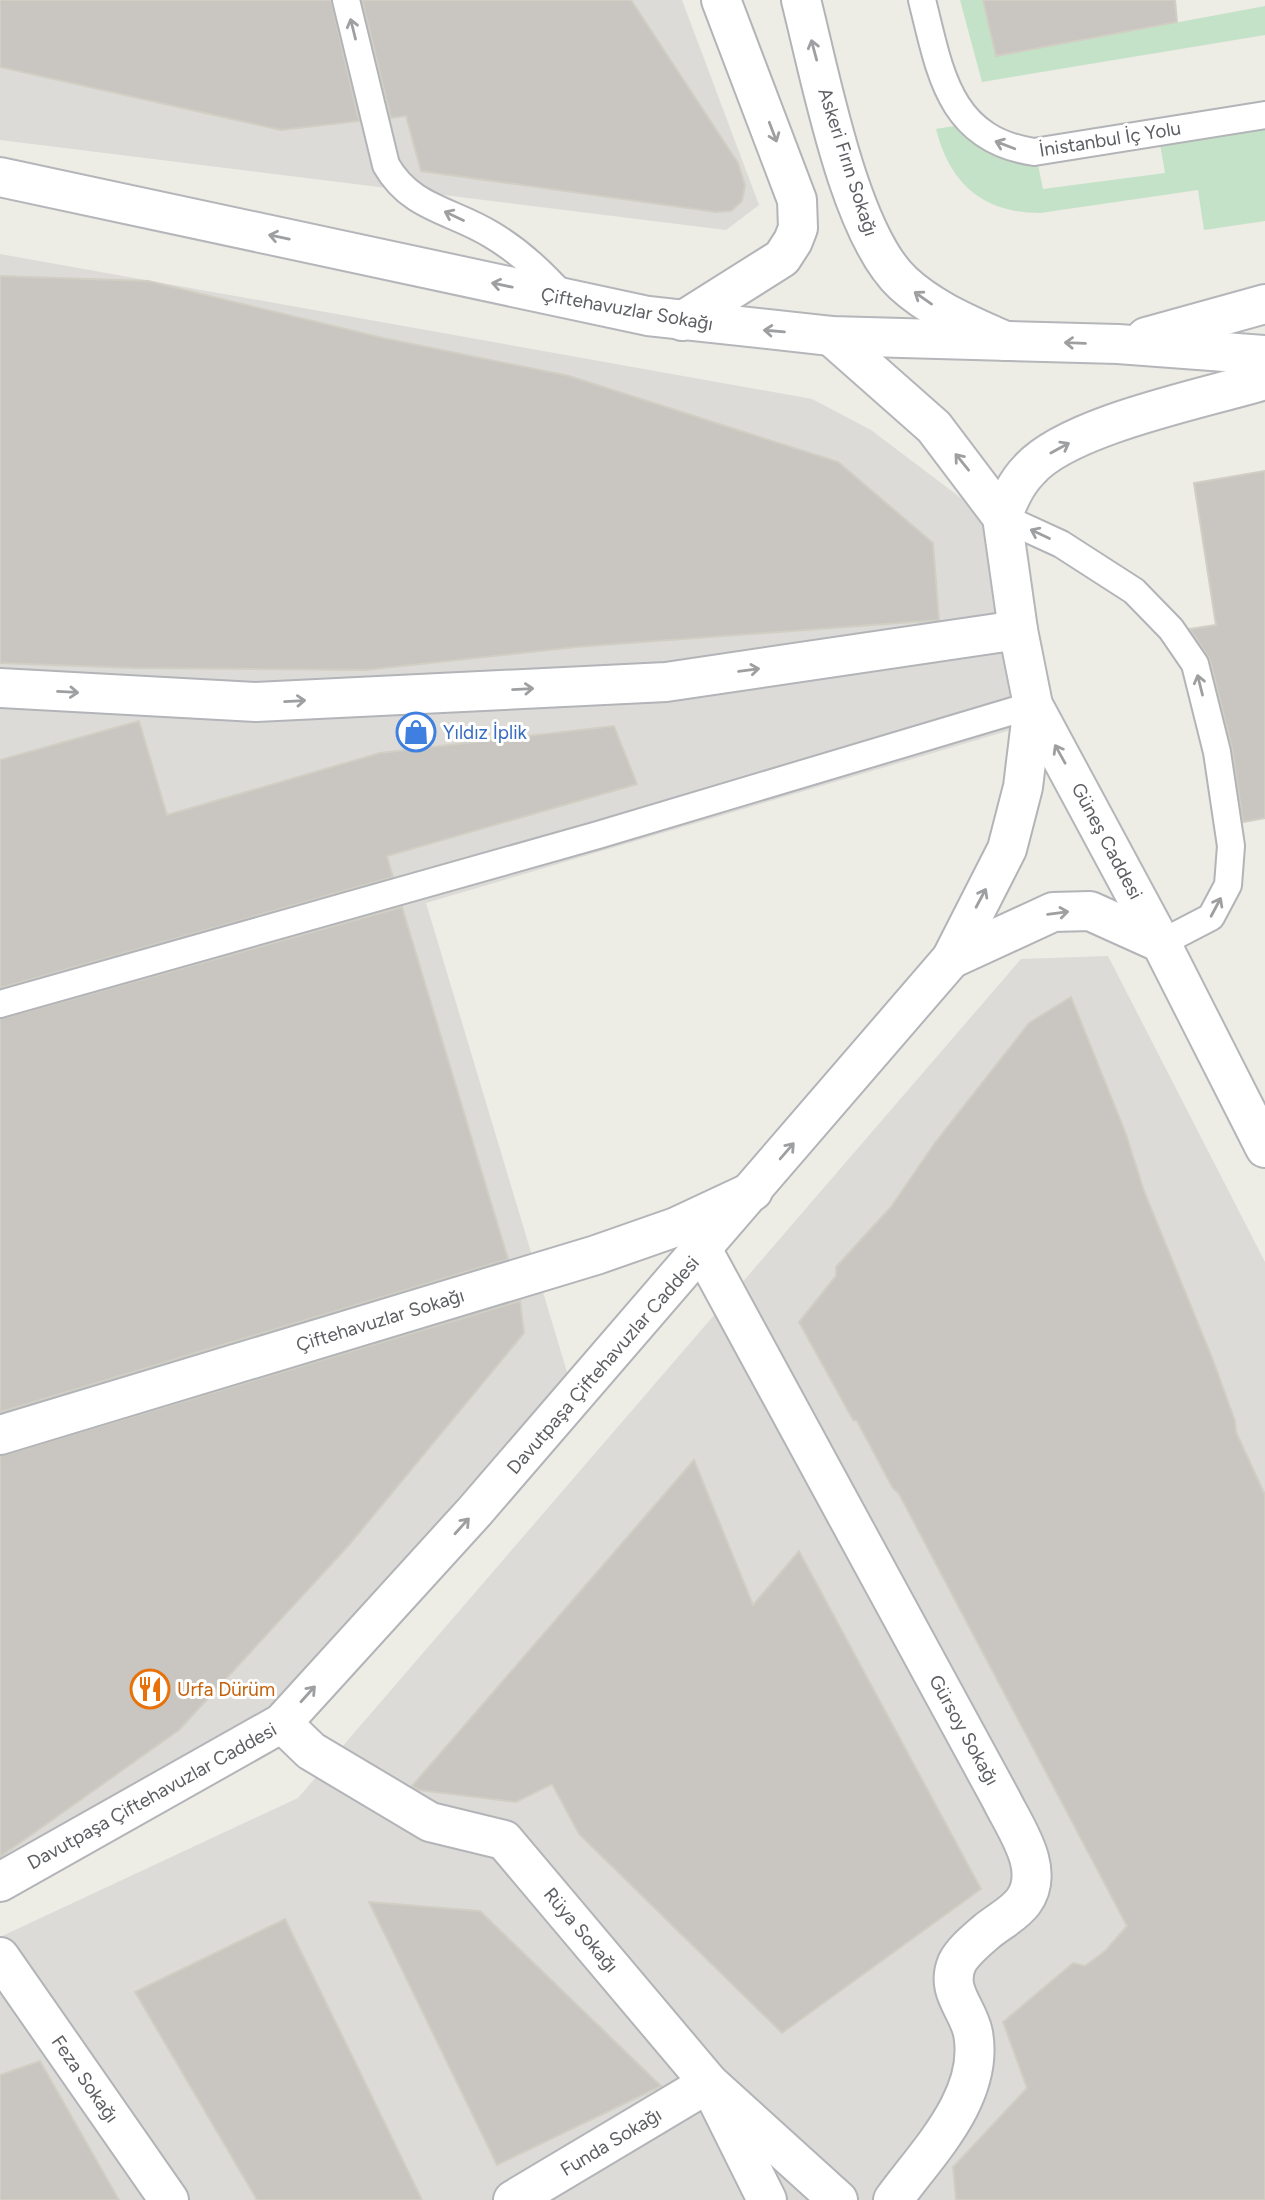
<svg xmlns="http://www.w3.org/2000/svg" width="1265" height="2200" viewBox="0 0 1265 2200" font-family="Figtree,sans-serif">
<rect width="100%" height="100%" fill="#edece5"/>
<!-- industrial -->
<g fill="#dcdbd7">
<path d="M0 0H682L759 205 726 230 0 140Z"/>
<path d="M0 254 812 399 871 430 994 523 1014 729 426 903 570 1382 457 1499 274 1718 0 1870Z"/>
<path d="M1108 956 1265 1262V2200H0V1937L298 1798 1021 959Z"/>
</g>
<!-- green -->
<g fill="#c4e2c7">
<path d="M960 0H983L997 56 1265 6V35L982 82Z"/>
<path d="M1265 121V221L1204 230 1198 190 1040 213C983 213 950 184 936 129L972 123 1036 155 1043 189 1165 173 1159 138Z"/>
</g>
<!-- building -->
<g fill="#c9c6c1" stroke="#d1cec4" stroke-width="2">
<path d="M0 0H331L359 121 281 130 0 67Z"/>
<path d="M362 0H631L738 163 745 185 742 201 731 211 716 212 421 171 406 116 391 118Z"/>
<path d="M983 0H1175L1177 22 996 56Z"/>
<path d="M0 276 148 281 383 338 569 376 838 462 933 543 939 620 576 647 365 670 132 668 0 663Z"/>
<path d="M1265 471V818L1243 822 1232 748 1210 660 1190 629 1216 625 1194 483Z"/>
<path d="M139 721 167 815 380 753 614 726 637 784 387 856 393 877 0 988V760Z"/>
<path d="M402 907 508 1259 0 1412V1019Z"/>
<path d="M1071 997 1126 1134 1144 1191 1213 1360 1235 1421 1236 1432 1265 1495V2200H956L953 2167 1027 2088 1003 2022 1073 1963 1085 1966 1105 1951 1127 1926 899 1494 892 1487 857 1421 853 1420 799 1322 836 1276V1267L891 1207 934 1144 1029 1023Z"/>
<path d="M520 1301 524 1333 349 1545 179 1730 0 1857V1456Z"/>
<path d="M694 1460 753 1605 799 1551 981 1889 782 2033 579 1834 552 1784 516 1802 419 1790 412 1786Z"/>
<path d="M369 1902 480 1911 661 2086 497 2165Z"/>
<path d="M285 1919 359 2070 422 2200H257L135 1992Z"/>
<path d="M40 2061 119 2200H0V2075Z"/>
</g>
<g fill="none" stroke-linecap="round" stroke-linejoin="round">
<defs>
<g id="service">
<path d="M346 0 386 165C411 209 452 210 492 235 522 253 543 274 566 299"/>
<path d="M922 0C940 71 948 139 1034 152L1265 115"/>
<path d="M1002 517 1061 544 1134 591 1171 629 1195 664 1217 752 1231 846 1228 885 1211 917 1161 943"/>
<path d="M0 1004 598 835 1033 705"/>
</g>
<g id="minor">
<path d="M0 688 256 702 666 682 1018 630"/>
<path d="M703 1251 1001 1799C1015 1828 1047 1870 1023 1902 1014 1914 998 1922 986 1932 977 1940 963 1951 957 1963 945 1991 968 2008 973 2033 985 2097 927 2153 893 2200"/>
<path d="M0 1435 596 1255 676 1227 753 1191"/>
<path d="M282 1723 311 1751 430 1822 504 1840 709 2083 838 2200"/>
<path d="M0 1957 169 2200"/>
<path d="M513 2200 709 2083 767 2200"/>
</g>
<g id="tertiary">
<path d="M801 0C820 74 849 233 903 283 932 310 970 325 1005 341"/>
<path d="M682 321 782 258 793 241 798 228 797 200 721 0"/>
<path d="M951 959 1053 912 1090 911 1161 943"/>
<path d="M0 1882 282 1723 475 1511 951 959 1007 849 1023 787 1033 705"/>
</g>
<g id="secondary">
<path d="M0 177 648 316 831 336 1118 344 1265 355"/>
<path d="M831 336 934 427 1002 517 1018 630 1033 705 1161 943 1265 1148"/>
<path d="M1146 337 1265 304"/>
<path d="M1002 517C1009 500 1016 483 1029 470 1068 425 1206 398 1265 380"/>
</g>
</defs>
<!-- service casing -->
<use href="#service" stroke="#b2b4b8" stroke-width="30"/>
<!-- minor casing -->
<use href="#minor" stroke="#b2b4b8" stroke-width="42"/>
<!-- tertiary casing -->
<use href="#tertiary" stroke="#b2b4b8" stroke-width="42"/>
<!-- secondary casing -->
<use href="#secondary" stroke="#b4b6ba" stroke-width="42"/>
<!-- service -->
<use href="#service" stroke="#fff" stroke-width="26"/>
<!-- minor -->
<use href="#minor" stroke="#fff" stroke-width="38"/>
<!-- tertiary -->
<use href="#tertiary" stroke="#fff" stroke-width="38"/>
<!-- secondary -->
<use href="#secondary" stroke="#fff" stroke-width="38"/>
</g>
<!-- one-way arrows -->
<defs><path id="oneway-shaft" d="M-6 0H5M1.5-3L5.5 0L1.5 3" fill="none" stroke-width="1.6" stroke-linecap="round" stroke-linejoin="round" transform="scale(1.75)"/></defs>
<g stroke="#9e9fa1">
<use href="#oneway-shaft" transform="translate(353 29) rotate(-104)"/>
<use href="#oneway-shaft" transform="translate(814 50) rotate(-105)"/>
<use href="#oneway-shaft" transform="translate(773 132) rotate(69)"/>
<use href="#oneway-shaft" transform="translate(1005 145) rotate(-159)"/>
<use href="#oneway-shaft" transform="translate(454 216) rotate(-155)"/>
<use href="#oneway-shaft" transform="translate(279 237) rotate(-168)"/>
<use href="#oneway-shaft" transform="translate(502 285) rotate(-168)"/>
<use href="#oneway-shaft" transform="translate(923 298) rotate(-145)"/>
<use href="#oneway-shaft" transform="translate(774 331) rotate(-175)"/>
<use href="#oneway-shaft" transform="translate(1075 343) rotate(-178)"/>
<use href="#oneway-shaft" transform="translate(1060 448) rotate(-29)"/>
<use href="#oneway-shaft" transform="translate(962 462) rotate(-129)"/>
<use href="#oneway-shaft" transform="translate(1040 534) rotate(-155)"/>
<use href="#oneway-shaft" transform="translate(749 670) rotate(-8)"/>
<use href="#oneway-shaft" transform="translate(1200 685) rotate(-104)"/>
<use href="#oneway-shaft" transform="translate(523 689) rotate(-3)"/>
<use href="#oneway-shaft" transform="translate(68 692) rotate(3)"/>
<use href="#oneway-shaft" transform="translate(295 701) rotate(-3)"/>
<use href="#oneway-shaft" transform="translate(1060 754) rotate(-119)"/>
<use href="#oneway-shaft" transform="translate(981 898) rotate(-62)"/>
<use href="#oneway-shaft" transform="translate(1216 907) rotate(-62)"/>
<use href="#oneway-shaft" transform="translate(1058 913) rotate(-7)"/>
<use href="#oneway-shaft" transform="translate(787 1151) rotate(-49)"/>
<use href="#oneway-shaft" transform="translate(462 1526) rotate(-48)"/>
<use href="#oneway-shaft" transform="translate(308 1694) rotate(-48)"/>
</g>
<!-- icons -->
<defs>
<symbol id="shop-ring" viewBox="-11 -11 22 22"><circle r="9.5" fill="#fff" stroke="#3f7fe0" stroke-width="1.5"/><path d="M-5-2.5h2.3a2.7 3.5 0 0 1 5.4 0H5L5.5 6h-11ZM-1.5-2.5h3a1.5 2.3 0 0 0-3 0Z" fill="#3f7fe0"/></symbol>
<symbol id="restaurant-ring" viewBox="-11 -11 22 22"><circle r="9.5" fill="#fff" stroke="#e8710a" stroke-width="1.5"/><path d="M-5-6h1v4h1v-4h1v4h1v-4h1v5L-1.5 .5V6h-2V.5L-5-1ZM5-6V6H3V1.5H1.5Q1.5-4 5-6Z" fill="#e8710a"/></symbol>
</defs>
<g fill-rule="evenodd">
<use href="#shop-ring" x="394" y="710" width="44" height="44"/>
<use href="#restaurant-ring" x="128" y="1667" width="44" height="44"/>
</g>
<g text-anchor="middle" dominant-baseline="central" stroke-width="6" stroke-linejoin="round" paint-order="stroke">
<!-- street labels -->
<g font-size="19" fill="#5d5f63" stroke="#fff">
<text transform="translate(1110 139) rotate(-9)">İnistanbul İç Yolu</text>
<text transform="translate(848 162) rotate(72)">Askeri Fırın Sokağı</text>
<text transform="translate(627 309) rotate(10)">Çiftehavuzlar Sokağı</text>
<text transform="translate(1107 841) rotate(62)">Güneş Caddesi</text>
<text transform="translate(380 1320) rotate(-17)">Çiftehavuzlar Sokağı</text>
<text transform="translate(603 1365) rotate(-49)">Davutpaşa Çiftehavuzlar Caddesi</text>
<text transform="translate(964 1730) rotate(61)">Gürsoy Sokağı</text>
<text transform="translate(152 1796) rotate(-29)">Davutpaşa Çiftehavuzlar Caddesi</text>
<text transform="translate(581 1930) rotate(50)">Rüya Sokağı</text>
<text transform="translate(85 2079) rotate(55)">Feza Sokağı</text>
<text transform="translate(611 2142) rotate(-31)">Funda Sokağı</text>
</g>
<!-- shop labels -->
<g font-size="19" fill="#366cbe" stroke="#fff" text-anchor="start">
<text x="443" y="732">Yıldız İplik</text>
</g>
<!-- food labels -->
<g font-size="19" fill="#c56008" stroke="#fff" text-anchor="start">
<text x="177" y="1689">Urfa Dürüm</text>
</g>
</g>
</svg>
